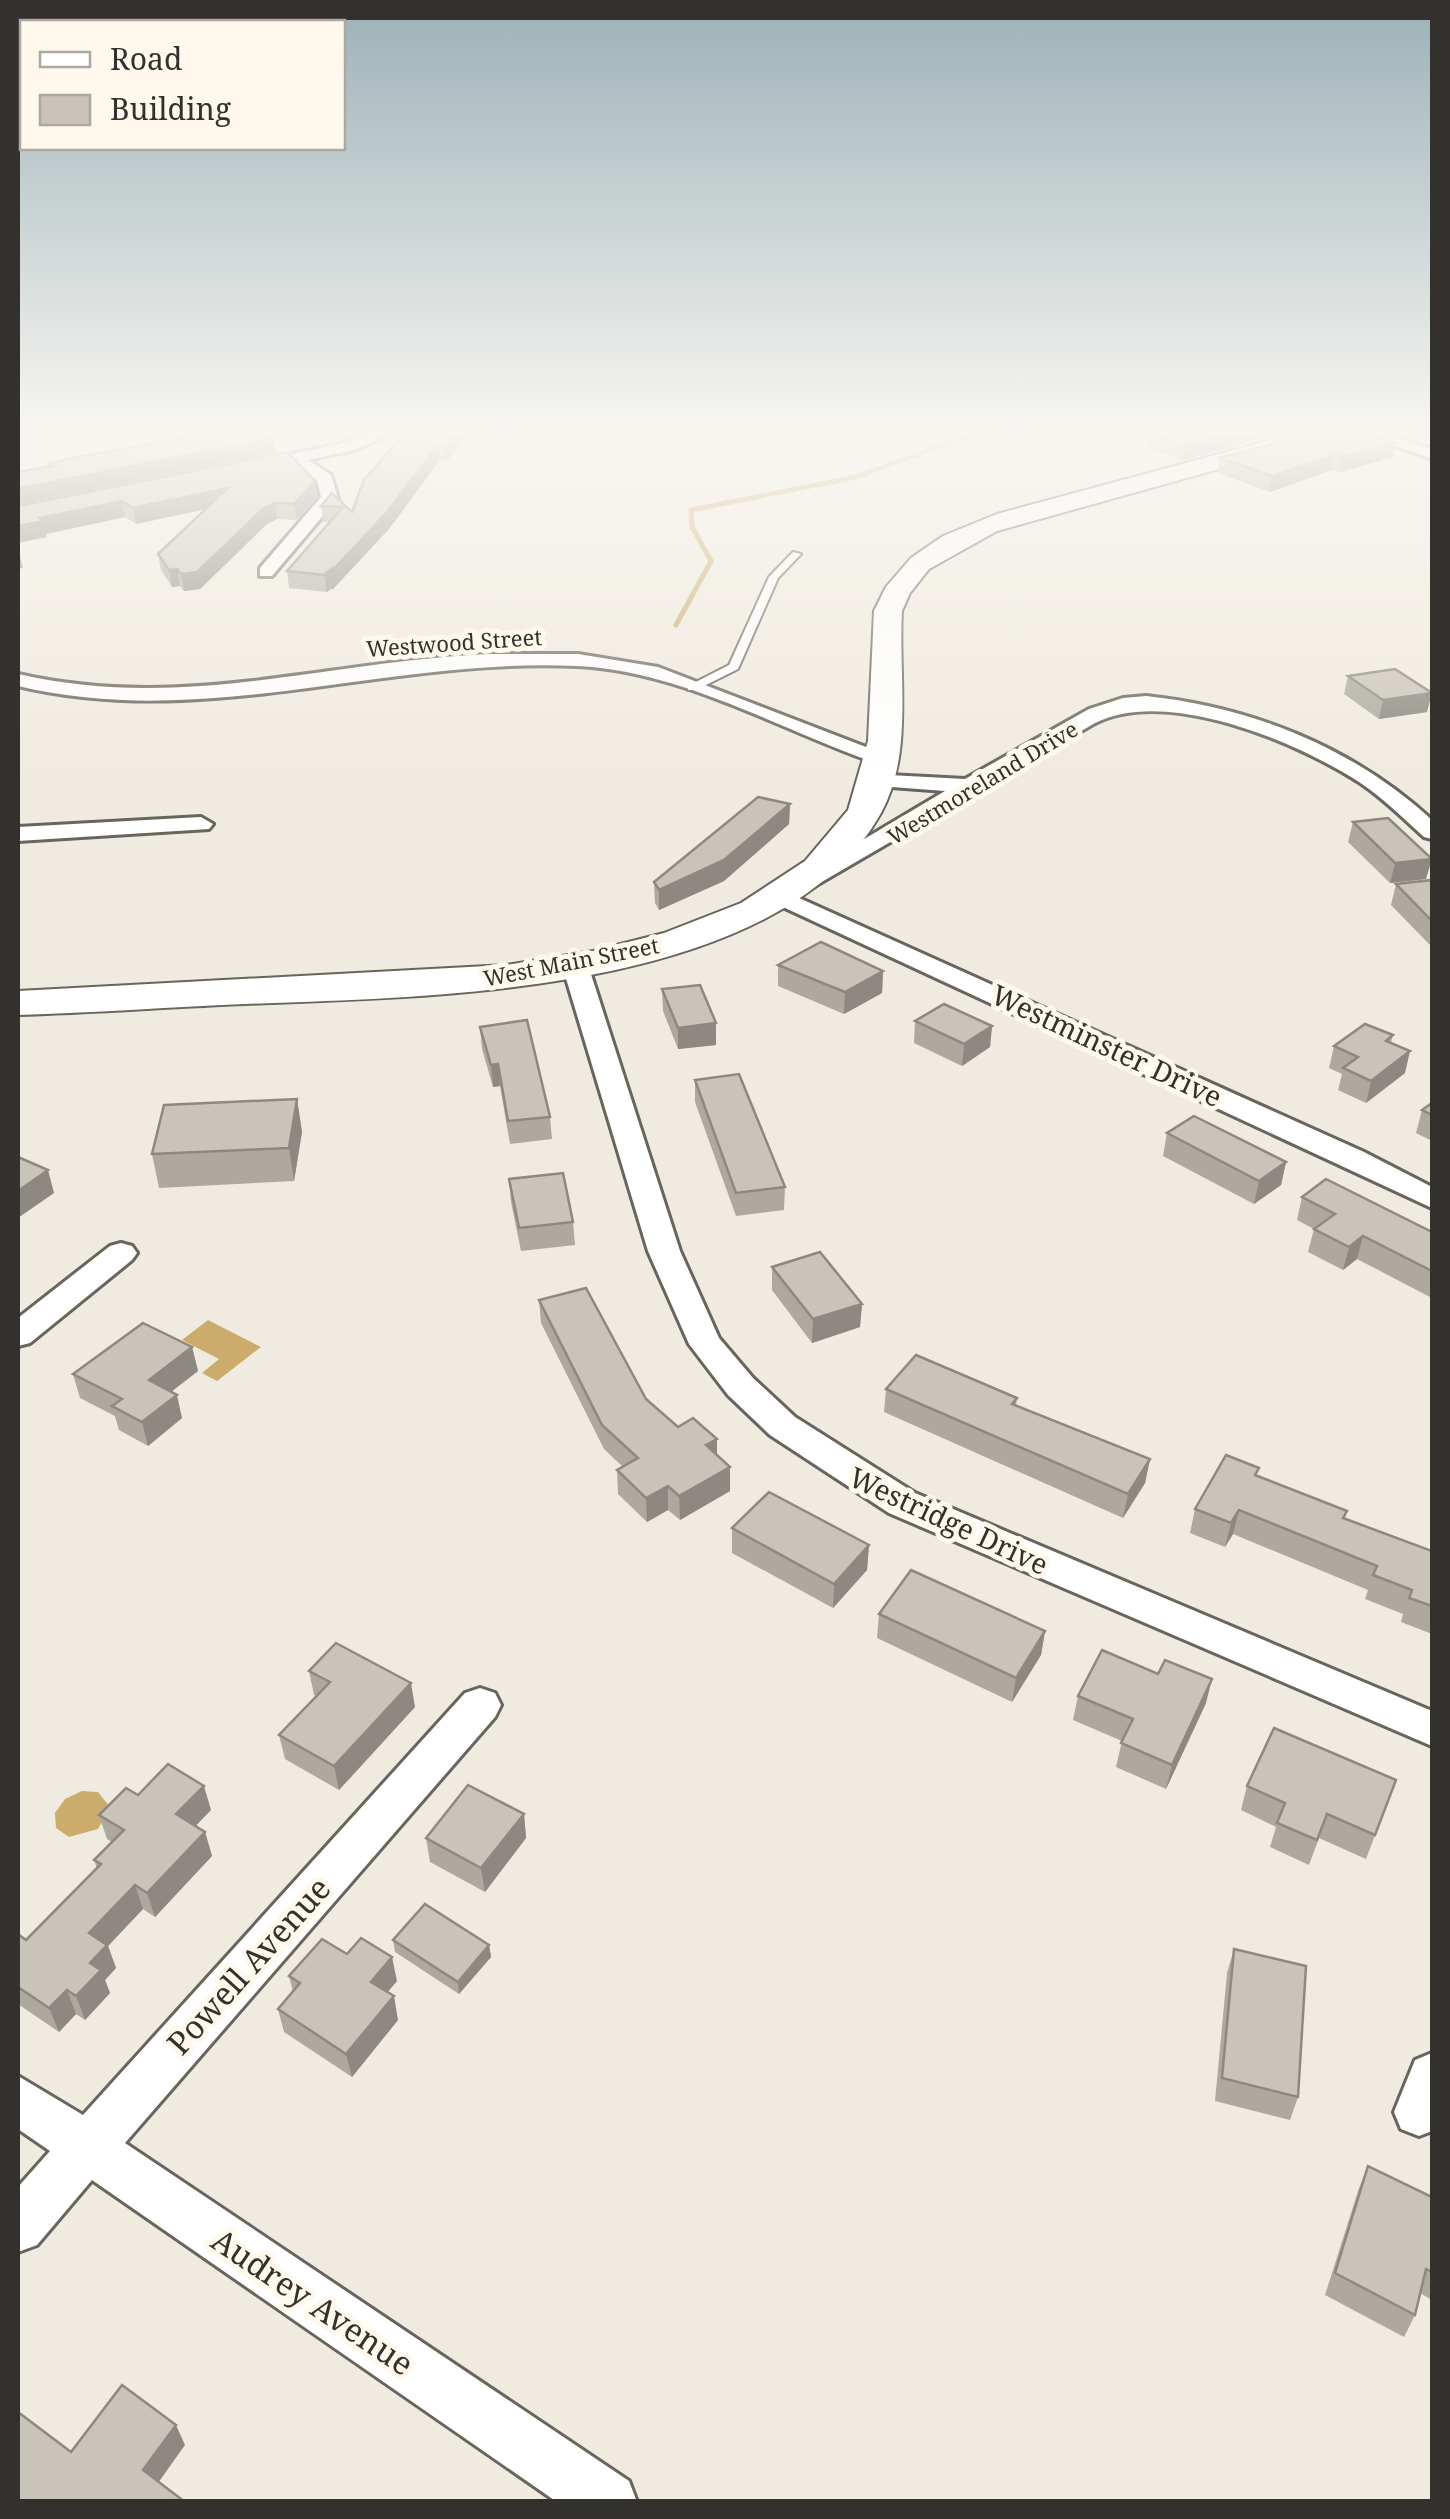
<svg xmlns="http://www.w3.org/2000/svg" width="1450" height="2519" viewBox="0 0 1450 2519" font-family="'Noto Serif',serif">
<rect width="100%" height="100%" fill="#f0ebe0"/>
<!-- water -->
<g fill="#cbac6d">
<path d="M208 1320 261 1347 217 1381 202 1373 219 1359 182 1340Z"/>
<path d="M82 1791 98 1792 110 1807 98 1829 69 1837 56 1828 55 1813 65 1799Z"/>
</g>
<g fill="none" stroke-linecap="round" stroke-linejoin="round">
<!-- stream -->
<path stroke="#cbac6d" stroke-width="5" d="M676 625 711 561 692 527 691 510 856 477 957 440 1000 431"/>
<defs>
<path id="service" d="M793 552 801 554 778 578 738 669 696 690H688V686L729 665 769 577Z"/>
<g id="minor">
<path d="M18 431H32L18 437Z"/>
<path d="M375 431H396L354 450 308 460 331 475 338 498 272 576H260V568L321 497 317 480 292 464 252 472 244 467 246 464 344 443Z"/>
<path d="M1356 431H1378L1432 449V459Z"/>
<path d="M490 654H578L658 667 892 757 889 762H873C777 728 681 671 577 666 385 657 208 731 18 686V674C184 712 325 661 490 654Z"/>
<path d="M1146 696C1252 707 1354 748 1432 820V839L1424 837C1403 818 1382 797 1359 782 1295 741 1166 687 1095 723L813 887 804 889 792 882 945 791 878 786 867 779 870 774 965 779 1089 709 1123 698Z"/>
<path d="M201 817 213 824 209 829 18 841V827Z"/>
<path d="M779 889 1364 1152 1432 1187V1208L770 901 767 896 770 891Z"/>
<path d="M575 957 588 965 680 1251 719 1338 753 1378 795 1417 915 1493 1432 1711V1746L889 1513 770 1435 728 1395 689 1344 648 1251 562 965Z"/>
<path d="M121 1243 132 1246 137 1253 132 1260 30 1343 18 1346V1318L110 1246Z"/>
<path d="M480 1688 495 1693 501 1705 495 1717 125 2143 629 2481 637 2502H557L92 2180 37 2245 18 2252V2187L50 2151 18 2129V2076L83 2115 465 1693Z"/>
<path d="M1432 2053V2131L1419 2136 1401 2129 1394 2112 1415 2060Z"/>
</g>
<path id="secondary" d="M1304 431H1340L1337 436 997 531 929 569 910 593 902 611C898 676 914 753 881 813 779 996 428 997 245 1004 169 1007 93 1013 18 1015V991L506 965 593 951 664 933 741 903 805 861 848 810 868 741 874 611 886 587 911 558 943 536 997 514Z"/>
</defs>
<!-- service casing -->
<use href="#service" stroke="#69655c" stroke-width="4"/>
<!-- minor casing -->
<use href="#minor" stroke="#69655c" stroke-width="6"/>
<!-- secondary casing -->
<use href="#secondary" stroke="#69655c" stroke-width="4"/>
<!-- service -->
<use href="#service" fill="#fff" fill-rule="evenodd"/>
<!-- minor -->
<use href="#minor" fill="#fff" fill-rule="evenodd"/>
<!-- secondary -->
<use href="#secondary" fill="#fff" fill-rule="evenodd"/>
</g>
<!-- wall -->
<g fill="#ada99f">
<path d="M407 431H484H470L447 461 440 460 389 529 332 590V588L327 592 289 588 287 571 330 522H323L321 506 332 493 352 512Z"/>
<path d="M1159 431H1291L1182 460 1149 448 1151 433Z"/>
<path d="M1396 442 1393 457 1340 472 1332 470 1270 492 1218 473 1220 458Z"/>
<path d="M288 452 317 496 297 520 277 519 267 524 200 589 184 591 180 586 172 587 161 570 158 554 205 509 136 524 125 517 46 534 47 537 18 506Z"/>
<path d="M1348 676 1427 712 1379 719 1344 694Z"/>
<path d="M790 804 789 824 724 881 659 910 655 903 654 882Z"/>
<path d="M1353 822 1426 879 1390 883 1348 842Z"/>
<path d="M1432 880V944L1430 945 1391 905 1396 884Z"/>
<path d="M778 965 883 971 882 993 844 1014 778 986Z"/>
<path d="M662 989 716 1045 678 1049 663 1011Z"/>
<path d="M915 1021 992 1026 990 1047 962 1066 914 1043Z"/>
<path d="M480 1027 550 1117 552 1139 510 1144 500 1086 493 1087 482 1049Z"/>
<path d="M1393 1035 1391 1043 1405 1073 1366 1103 1338 1090 1342 1074 1329 1068 1334 1046Z"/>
<path d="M695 1080 785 1187 784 1210 736 1216 695 1102Z"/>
<path d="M297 1099 302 1132 294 1181 159 1188 152 1154Z"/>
<path d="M1432 1103V1141L1416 1133 1422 1110Z"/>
<path d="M1167 1133 1286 1162 1281 1185 1254 1204 1163 1156Z"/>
<path d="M509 1179 573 1222 575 1245 521 1251 511 1202Z"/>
<path d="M1302 1197 1432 1232V1298L1357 1259 1343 1270 1308 1252 1314 1229 1297 1220Z"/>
<path d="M772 1267 862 1304 860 1327 812 1343 772 1290Z"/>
<path d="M539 1300 678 1427 717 1439V1455L730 1491 680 1520 668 1510 647 1522 618 1494 617 1470 623 1467 604 1449 541 1323Z"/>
<path d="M192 1347 198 1371 171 1392 182 1418 148 1446 119 1430 115 1416 80 1398 73 1374Z"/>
<path d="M886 1389 1017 1398 1016 1405 1150 1459 1145 1483 1123 1518 884 1412Z"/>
<path d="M1257 1476 1347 1511 1345 1518 1432 1551V1634L1401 1622 1403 1614 1365 1599 1368 1590 1233 1534 1225 1547 1190 1533 1195 1509Z"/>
<path d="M732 1528 869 1545 867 1570 833 1608 732 1553Z"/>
<path d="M879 1614 1045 1631 1041 1655 1012 1702 877 1638Z"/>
<path d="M309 1671 415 1707 339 1790 285 1759 279 1735 317 1696 314 1695Z"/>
<path d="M1078 1696 1206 1703 1166 1789 1116 1767 1122 1741 1073 1720Z"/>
<path d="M1396 1780 1366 1859 1319 1838 1309 1865 1270 1847 1276 1827 1241 1810 1247 1786Z"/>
<path d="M211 1810 195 1826 205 1832 212 1856 155 1917 143 1909 108 1946 116 1968 105 1980 110 1993 85 2020 76 2014 59 2032 18 2004V1934L26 1940 97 1868 94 1860 112 1842 107 1839 99 1815Z"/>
<path d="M524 1814 526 1838 485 1892 430 1862 426 1838Z"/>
<path d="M393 1940 489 1945 491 1957 459 1994 395 1952Z"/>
<path d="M1234 1949 1298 2097 1290 2120 1215 2101 1227 1973Z"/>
<path d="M347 1954 397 1981 387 1992 398 2020 352 2077 284 2032 278 2009 293 1992 289 1976Z"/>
<path d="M1368 2166 1432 2197V2300L1420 2293 1415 2315 1404 2337 1325 2295 1359 2188Z"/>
</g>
<!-- shaded-wall -->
<g fill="#8d8982">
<path d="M314 431H355L315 438Z"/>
<path d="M457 431H470L447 461 445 445Z"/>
<path d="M1238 431H1291L1182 460 1184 445Z"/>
<path d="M274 438 276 453 18 505V489Z"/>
<path d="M1396 442 1393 457 1340 472 1343 457Z"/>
<path d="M438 445 440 460 389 529 332 590V588L327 592 324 575Z"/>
<path d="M1335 455 1332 470 1270 492 1272 476Z"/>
<path d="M315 481 317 496 297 520 294 504Z"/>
<path d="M228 488 230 504 136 524 133 508Z"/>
<path d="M122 501 125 517 46 534 47 537 18 543V526L40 518Z"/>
<path d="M275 503 277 519 267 524 200 589 184 591 181 574 264 508Z"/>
<path d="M18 552H19L23 568 18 569Z"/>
<path d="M177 569 180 586 172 587 169 570Z"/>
<path d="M1432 693 1427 712 1379 719 1383 700Z"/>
<path d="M790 804 789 824 724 881 659 910V890Z"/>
<path d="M1432 859 1426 879 1390 883 1395 863Z"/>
<path d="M883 971 882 993 844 1014 845 992Z"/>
<path d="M716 1023V1045L678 1049V1028Z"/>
<path d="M992 1026 990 1047 962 1066 964 1044Z"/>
<path d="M1410 1051 1405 1073 1366 1103 1371 1081Z"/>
<path d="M498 1064 500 1086 493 1087 491 1065Z"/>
<path d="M297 1099 302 1132 294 1181 289 1148Z"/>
<path d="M1286 1162 1281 1185 1254 1204 1259 1181Z"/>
<path d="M48 1170 54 1193 18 1218V1191Z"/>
<path d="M1363 1236 1357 1259 1343 1270 1349 1247Z"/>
<path d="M862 1304 860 1327 812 1343 813 1319Z"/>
<path d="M192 1347 198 1371 155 1404 149 1380Z"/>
<path d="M177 1395 182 1418 148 1446 142 1422Z"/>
<path d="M717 1439V1463L706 1445Z"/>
<path d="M1150 1459 1145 1483 1123 1518 1128 1494Z"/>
<path d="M730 1467V1491L680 1520 679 1496Z"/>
<path d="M668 1486V1510L647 1522 646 1498Z"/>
<path d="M1239 1510 1233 1534 1225 1547 1231 1523Z"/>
<path d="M869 1545 867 1570 833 1608 834 1584Z"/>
<path d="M1045 1631 1041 1655 1012 1702 1016 1678Z"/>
<path d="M1212 1679 1206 1703 1166 1789 1172 1765Z"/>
<path d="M411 1683 415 1707 339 1790 334 1766Z"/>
<path d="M204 1786 211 1810 183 1839 176 1814Z"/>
<path d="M524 1814 526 1838 485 1892 481 1868Z"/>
<path d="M205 1832 212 1856 155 1917 147 1893Z"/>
<path d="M135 1885 143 1909 108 1946 116 1968 105 1980 110 1993 85 2020 76 1996 89 1933Z"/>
<path d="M489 1945 491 1957 459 1994 458 1982Z"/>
<path d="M392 1957 397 1981 376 2006 371 1982Z"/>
<path d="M67 1990 76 2014 59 2032 49 2008Z"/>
<path d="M394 1996 398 2020 352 2077 346 2054Z"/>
<path d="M176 2425 185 2445 153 2490 143 2470Z"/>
</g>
<!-- building -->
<g fill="#c9c4b9" stroke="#8d8982" stroke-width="2.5">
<path d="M223 431H266L274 438 18 489V472L53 466 49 464 66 459Z"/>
<path d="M407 431H457L445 445H438L387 512 330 573 331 569 324 575 287 571 343 507 321 506 332 493 352 512 364 480Z"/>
<path d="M1159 431H1238L1184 445 1151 433Z"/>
<path d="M1319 431H1358L1396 442 1343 457 1335 455 1272 476 1220 458Z"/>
<path d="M288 452 315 481 294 504 275 503 264 508 197 572 181 574 177 569 169 570 158 554 228 488 133 508 122 501 40 518 44 521 18 526V506Z"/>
<path d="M1395 669 1432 693 1383 700 1348 676Z"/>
<path d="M758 797 790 804 724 860 659 890 654 882Z"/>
<path d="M1388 818 1432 859 1395 863 1353 822Z"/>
<path d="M1432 880V921L1396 884Z"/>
<path d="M821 942 883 971 845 992 778 965Z"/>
<path d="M700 985 716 1023 678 1028 662 989Z"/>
<path d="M944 1004 992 1026 964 1044 915 1021Z"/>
<path d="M527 1020 550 1117 508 1121 498 1064 491 1065 480 1027Z"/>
<path d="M1365 1024 1393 1035 1386 1041 1410 1051 1371 1081 1343 1068 1358 1057 1334 1046Z"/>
<path d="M739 1074 785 1187 736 1193 695 1080Z"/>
<path d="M297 1099 289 1148 152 1154 164 1105Z"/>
<path d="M1432 1103V1115L1422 1110Z"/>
<path d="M1194 1116 1286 1162 1259 1181 1167 1133Z"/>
<path d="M18 1157 48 1170 18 1191Z"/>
<path d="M563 1173 573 1222 519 1228 509 1179Z"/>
<path d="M1326 1179 1432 1232V1271L1363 1236 1349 1247 1314 1229 1335 1214 1302 1197Z"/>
<path d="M820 1252 862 1304 813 1319 772 1267Z"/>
<path d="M586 1288 646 1399 678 1427 693 1418 717 1439 706 1445 730 1467 679 1496 668 1486 646 1498 617 1470 638 1458 602 1425 539 1300Z"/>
<path d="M143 1323 192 1347 149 1380 177 1395 142 1422 112 1406 122 1399 73 1374Z"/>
<path d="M916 1355 1017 1398 1012 1404 1150 1459 1128 1494 886 1389Z"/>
<path d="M1226 1455 1259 1468 1255 1475 1347 1511 1343 1518 1432 1551V1606L1409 1598 1412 1590 1373 1575 1377 1566 1239 1510 1231 1523 1195 1509Z"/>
<path d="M769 1492 869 1545 834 1584 732 1528Z"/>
<path d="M911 1570 1045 1631 1016 1678 879 1614Z"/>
<path d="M336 1643 411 1683 334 1766 279 1735 330 1682 309 1671Z"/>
<path d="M1102 1650 1158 1674 1165 1660 1212 1679 1172 1765 1121 1743 1133 1719 1078 1696Z"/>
<path d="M1274 1728 1396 1780 1375 1835 1327 1814 1317 1840 1277 1823 1285 1803 1247 1786Z"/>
<path d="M168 1764 204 1786 176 1814 205 1832 147 1893 135 1885 89 1933 107 1945 90 1963 101 1970 76 1996 67 1990 49 2008 18 1987V1934L26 1940 101 1864 94 1860 124 1830 99 1815 126 1788 138 1795Z"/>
<path d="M468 1785 524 1814 481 1868 426 1838Z"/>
<path d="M425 1904 489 1945 458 1982 393 1940Z"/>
<path d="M361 1938 392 1957 371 1982 394 1996 346 2054 278 2009 300 1983 289 1976 322 1939 347 1954Z"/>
<path d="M1234 1949 1306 1966 1298 2097 1222 2078Z"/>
<path d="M1368 2166 1432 2197V2272L1426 2269 1415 2315 1335 2273Z"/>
<path d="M122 2385 176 2425 143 2470 185 2502H18V2412L71 2452Z"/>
</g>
<!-- sky -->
<linearGradient id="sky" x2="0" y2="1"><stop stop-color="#9cb1b7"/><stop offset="0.55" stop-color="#f8f6f1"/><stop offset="1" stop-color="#f8f6f1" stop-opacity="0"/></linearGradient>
<rect width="1450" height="783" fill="url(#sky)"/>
<g text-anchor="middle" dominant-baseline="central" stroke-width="10" stroke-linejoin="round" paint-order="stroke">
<!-- far-street labels -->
<g font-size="22" fill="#33312d" stroke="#fef8ed">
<text transform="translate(454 642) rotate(-4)">Westwood Street</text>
<text transform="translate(982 782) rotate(-31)">Westmoreland Drive</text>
<text transform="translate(571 961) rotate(-11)">West Main Street</text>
</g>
<!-- street labels -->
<g font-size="28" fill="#33312d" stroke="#fef8ed">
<text transform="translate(1107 1045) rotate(25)">Westminster Drive</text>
<text transform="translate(949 1520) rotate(25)">Westridge Drive</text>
</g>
<!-- near-street labels -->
<g font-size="32" fill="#33312d" stroke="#fef8ed">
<text transform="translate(248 1965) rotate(-48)">Powell Avenue</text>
<text transform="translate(313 2301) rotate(34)">Audrey Avenue</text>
</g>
</g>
<!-- border -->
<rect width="1450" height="2519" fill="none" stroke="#33312d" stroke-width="40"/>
<!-- legend -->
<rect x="20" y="20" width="325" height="130" fill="#fef8ed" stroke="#ada8a0" stroke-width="2.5"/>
<rect x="40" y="52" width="50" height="15" fill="#ffffff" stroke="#ada8a0" stroke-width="2.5"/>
<text x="110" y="70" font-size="30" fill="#33312d">Road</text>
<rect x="40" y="95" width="50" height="30" fill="#c9c4b9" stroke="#ada8a0" stroke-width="2.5"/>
<text x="110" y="120" font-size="30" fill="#33312d">Building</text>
</svg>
